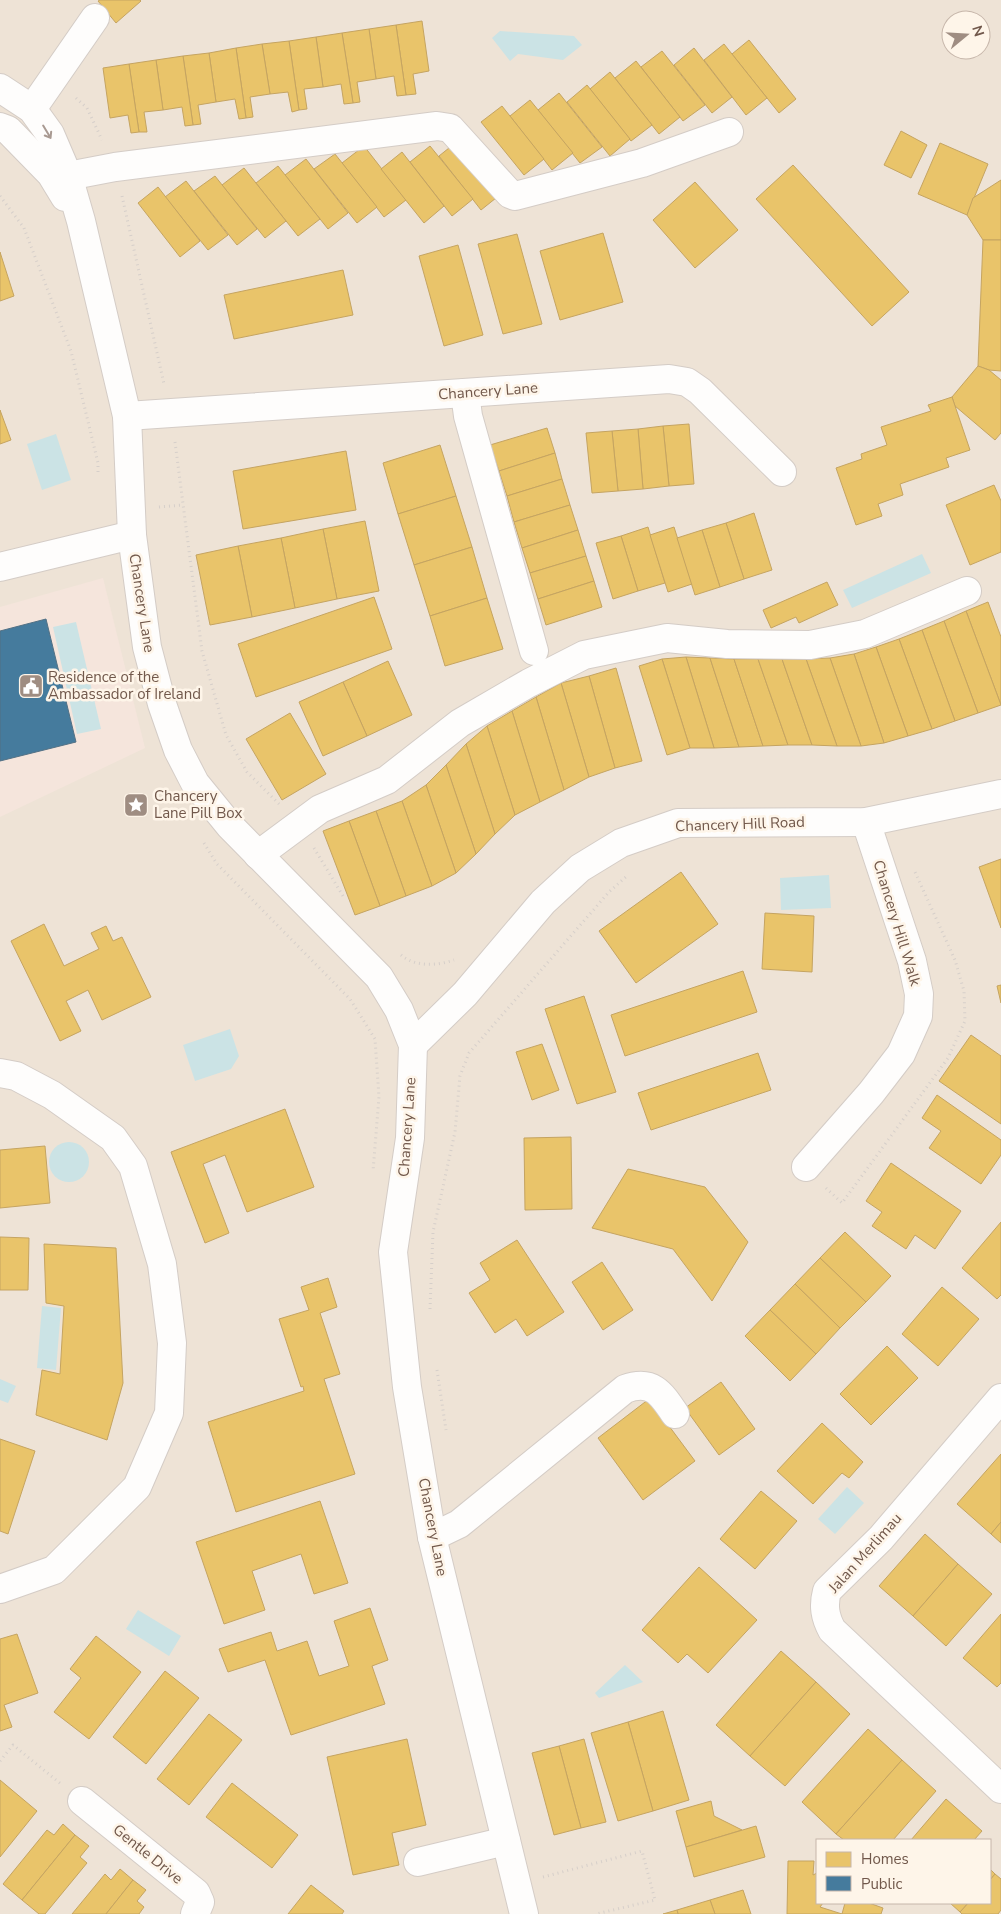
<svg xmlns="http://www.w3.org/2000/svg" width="1001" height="1914" viewBox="0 0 1001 1914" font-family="'Nunito Sans',sans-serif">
<rect width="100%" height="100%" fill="#f5f0e9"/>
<!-- residential -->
<path fill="#eee3d6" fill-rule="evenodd" d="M0 0H1001V1914H0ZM951 20H981V50H951ZM817 1840H990V1903H817Z"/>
<!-- commercial -->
<path fill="#f5e5dc" d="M103 578 145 748 0 817V607Z"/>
<!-- water -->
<g fill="#cbe3e5">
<path d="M500 31 574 36 582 45 563 60 518 54 510 61 492 38Z"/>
<path d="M56 434 71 480 42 490 27 444Z"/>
<path d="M922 554 931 573 852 608 843 590Z"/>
<path d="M76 622 101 729 77 734 53 627Z"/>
<path d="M829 875 831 908 781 910 780 878Z"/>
<path d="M230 1029 239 1056 231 1069 195 1081 183 1045Z"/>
<circle cx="69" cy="1162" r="20"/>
<path d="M42 1306 61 1308 56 1370 37 1368Z"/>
<path d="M0 1379 16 1386 8 1403 0 1400Z"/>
<path d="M847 1487 864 1503 835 1534 818 1519Z"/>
<path d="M138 1610 181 1636 169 1656 126 1629Z"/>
<path d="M625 1665 643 1682 599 1698 595 1693Z"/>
</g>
<!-- homes -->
<g fill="#e9c46a" stroke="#c5a461">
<path d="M100 0H140L141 1 116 23 98 1Z"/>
<path d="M422 21 429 71 413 74 416 94 406 95 396 25Z"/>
<path d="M396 25 406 95 397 96 394 76 376 79 369 29Z"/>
<path d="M369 29 376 79 357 82 360 102 353 103 342 33Z"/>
<path d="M342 33 353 103 344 104 341 84 323 87 316 37Z"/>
<path d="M316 37 323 87 304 89 307 109 299 110 289 41Z"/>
<path d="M749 40 796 99 779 113 732 54Z"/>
<path d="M289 41 299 110 292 112 288 92 270 94 262 44Z"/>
<path d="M262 44 270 94 250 97 253 117 246 118 236 48Z"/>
<path d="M724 44 767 98 746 115 704 60Z"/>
<path d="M236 48 246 118 239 119 235 99 216 102 209 53Z"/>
<path d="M694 48 732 97 712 113 674 65Z"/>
<path d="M662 51 705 105 683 121 641 67Z"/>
<path d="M209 53 216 102 198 105 201 124 193 125 183 56Z"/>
<path d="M183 56 193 125 185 126 182 107 163 110 156 60Z"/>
<path d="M156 60 163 110 144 112 147 132H139L129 64Z"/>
<path d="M636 61 680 117 659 134 615 78Z"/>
<path d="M129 64 139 132 131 133 128 115 110 118 103 68Z"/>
<path d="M610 72 652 125 631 141 590 89Z"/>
<path d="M587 85 630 139 610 156 567 102Z"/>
<path d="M559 93 602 147 580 163 538 110Z"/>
<path d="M530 100 573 153 552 170 510 116Z"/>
<path d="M502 106 544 159 524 175 481 122Z"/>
<path d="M901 131 927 145 911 178 884 165Z"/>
<path d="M459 140 501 194 481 210 439 156Z"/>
<path d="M940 143 988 164 967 215 918 194Z"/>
<path d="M364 146 406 200 384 217 342 163Z"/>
<path d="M430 146 473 199 452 216 410 162Z"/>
<path d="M402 152 444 206 424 223 381 169Z"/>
<path d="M335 154 377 207 357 223 314 169Z"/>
<path d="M306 159 348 213 328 229 285 175Z"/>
<path d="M793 165 909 292 872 326 756 199Z"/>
<path d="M278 166 320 219 298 236 256 183Z"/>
<path d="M244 168 286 221 265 238 222 185Z"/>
<path d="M215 176 257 229 237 245 194 191Z"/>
<path d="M1001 180V240H983L967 215 973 198Z"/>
<path d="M186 181 228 235 208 250 165 197Z"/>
<path d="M695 182 738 230 695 268 653 220Z"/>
<path d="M158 187 200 241 180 257 138 203Z"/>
<path d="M603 233 623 302 560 320 540 251Z"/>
<path d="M517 234 542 324 503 334 478 244Z"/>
<path d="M983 240H1001V371L989 370 978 366Z"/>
<path d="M458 245 483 335 444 346 419 256Z"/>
<path d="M0 252 14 296 0 301Z"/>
<path d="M343 270 353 315 234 339 224 295Z"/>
<path d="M978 366 989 370 1001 380V433L995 440 955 406 952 397Z"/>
<path d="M952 397 970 450 946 458 949 467 900 484 903 495 878 504 882 516 856 525 836 468 862 459 861 454 887 445 881 427 931 411 928 405Z"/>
<path d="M0 410 11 440 0 444Z"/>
<path d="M689 424 694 484 669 486 663 426Z"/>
<path d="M663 426 669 486 643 489 638 429Z"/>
<path d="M547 428 555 453 499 471 490 445Z"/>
<path d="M638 429 643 489 618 491 612 431Z"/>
<path d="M612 431 618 491 592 493 586 433Z"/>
<path d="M440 445 456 496 398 514 383 463Z"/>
<path d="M346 451 356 510 243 529 233 471Z"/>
<path d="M555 453 562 479 507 496 499 471Z"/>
<path d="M562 479 570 505 514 522 507 496Z"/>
<path d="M994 485 1001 501V552L970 565 946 505Z"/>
<path d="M456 496 472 547 414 565 398 514Z"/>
<path d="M570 505 578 530 522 548 514 522Z"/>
<path d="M754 513 772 570 744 579 726 523Z"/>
<path d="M365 521 379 591 337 599 323 529Z"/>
<path d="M726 523 744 579 720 587 702 530Z"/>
<path d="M648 527 665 583 638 591 621 536Z"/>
<path d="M674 527 692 584 668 592 650 535Z"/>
<path d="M323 529 337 599 295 608 281 538Z"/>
<path d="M578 530 586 556 530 573 522 548Z"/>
<path d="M702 530 720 587 695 595 677 538Z"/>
<path d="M621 536 638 591 613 599 596 543Z"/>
<path d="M281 538 295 608 252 617 238 546Z"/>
<path d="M238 546 252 617 210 625 196 555Z"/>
<path d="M472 547 487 598 430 616 414 565Z"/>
<path d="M586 556 594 581 538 599 530 573Z"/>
<path d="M594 581 602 607 546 625 538 599Z"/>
<path d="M827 582 838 605 799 623 796 617 771 628 763 610Z"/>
<path d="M374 597 392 649 256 697 238 644Z"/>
<path d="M487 598 503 649 445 666 430 616Z"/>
<path d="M988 602 1001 637V705L966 611Z"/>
<path d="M966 611 1001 705 978 713 944 621Z"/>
<path d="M944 621 978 713 955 721 922 630Z"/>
<path d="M922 630 955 721 932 729 899 639Z"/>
<path d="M899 639 932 729 908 736 876 647Z"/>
<path d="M876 647 908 736 884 743 854 654Z"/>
<path d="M854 654 884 743 861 746 830 658Z"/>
<path d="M686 657 710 658 739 747 714 748Z"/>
<path d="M686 657 714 748H690L662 659Z"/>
<path d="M710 658 734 659 763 746 739 747Z"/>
<path d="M830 658 861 746H837L806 659Z"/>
<path d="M662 659 690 748 667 755 639 666Z"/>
<path d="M734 659H758L788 745 763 746Z"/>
<path d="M758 659H782L812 745H788Z"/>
<path d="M782 659H806L837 746 812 745Z"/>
<path d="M388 661 412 715 367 736 343 682Z"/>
<path d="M616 668 642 761 615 768 589 676Z"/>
<path d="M589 676 615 768 589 777 561 683Z"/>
<path d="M343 682 367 736 323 756 299 702Z"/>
<path d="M561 683 589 777 564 790 536 697Z"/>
<path d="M536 697 564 790 540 802 512 711Z"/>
<path d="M512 711 540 802 515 815 487 726Z"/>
<path d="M290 713 326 774 282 800 246 739Z"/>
<path d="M487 726 515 815 495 834 466 744Z"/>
<path d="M466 744 495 834 476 854 446 765Z"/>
<path d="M446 765 476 854 456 873 426 785Z"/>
<path d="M426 785 456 873 432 886 402 801Z"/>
<path d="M402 801 432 886 406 896 376 811Z"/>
<path d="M376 811 406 896 380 906 349 821Z"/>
<path d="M349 821 380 906 355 915 323 831Z"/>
<path d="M1001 859V928L979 867Z"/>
<path d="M681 872 718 924 636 983 599 931Z"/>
<path d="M765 913 814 916 812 972 762 969Z"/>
<path d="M44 924 64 966 99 949 91 933 106 926 113 941 122 937 151 997 102 1020 88 990 66 1001 81 1031 60 1041 11 941Z"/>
<path d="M743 971 757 1012 625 1056 611 1015Z"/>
<path d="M1001 985V1003L997 986Z"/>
<path d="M584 996 616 1092 577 1104 545 1009Z"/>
<path d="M971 1035 1001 1056V1124L939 1081Z"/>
<path d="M542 1044 559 1090 532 1100 516 1052Z"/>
<path d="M758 1053 771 1090 651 1130 638 1093Z"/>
<path d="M937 1095 1001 1140V1155L981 1184 929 1148 941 1131 922 1118Z"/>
<path d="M285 1109 314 1187 247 1212 225 1155 203 1164 229 1233 205 1243 171 1152Z"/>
<path d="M571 1137 572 1209 525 1210 524 1138Z"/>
<path d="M45 1146 50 1203 0 1208V1150Z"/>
<path d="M891 1163 961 1211 935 1249 915 1235 906 1249 872 1226 882 1212 866 1201Z"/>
<path d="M628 1169 705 1187 748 1242 712 1301 673 1249 592 1228Z"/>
<path d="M1001 1222V1295L997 1299 962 1268Z"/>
<path d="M845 1232 891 1276 866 1302 820 1258Z"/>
<path d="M0 1237 29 1238 28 1290H0Z"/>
<path d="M517 1240 564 1312 527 1336 516 1319 495 1333 469 1293 490 1280 480 1263Z"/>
<path d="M44 1244 116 1248 123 1383 107 1440 36 1415 42 1370 60 1374 64 1306 46 1303Z"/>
<path d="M820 1258 866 1302 840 1328 795 1284Z"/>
<path d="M602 1262 633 1310 603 1330 572 1282Z"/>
<path d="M328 1278 337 1307 320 1313 340 1374 324 1379 355 1474 236 1512 208 1422 304 1391 303 1386 301 1387 279 1319 309 1310 301 1287Z"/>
<path d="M795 1284 840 1328 816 1354 770 1310Z"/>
<path d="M942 1287 979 1319 938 1366 902 1334Z"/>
<path d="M770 1310 816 1354 790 1381 745 1336Z"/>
<path d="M887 1346 918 1378 871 1425 840 1394Z"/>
<path d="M721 1382 755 1429 719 1455 685 1408Z"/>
<path d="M649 1399 695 1461 643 1500 598 1438Z"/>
<path d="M822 1423 863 1462 849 1478 842 1473 813 1504 777 1471Z"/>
<path d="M0 1439 35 1451 8 1534 0 1531Z"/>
<path d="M1001 1454V1522L991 1534 957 1504Z"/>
<path d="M761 1491 797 1521 755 1569 720 1539Z"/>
<path d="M320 1501 348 1583 314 1594 301 1554 252 1571 265 1610 224 1624 196 1542Z"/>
<path d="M1001 1522V1543L991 1534Z"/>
<path d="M925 1534 958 1564 913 1616 879 1586Z"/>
<path d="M958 1564 992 1594 946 1646 913 1616Z"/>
<path d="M699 1567 757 1620 708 1673 687 1654 678 1663 642 1630Z"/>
<path d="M370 1608 388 1660 372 1666 385 1704 291 1735 265 1660 228 1672 219 1649 271 1632 277 1651 307 1641 319 1676 349 1666 334 1621Z"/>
<path d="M1001 1614V1683L997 1687 963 1658Z"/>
<path d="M17 1634 38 1693 4 1705 12 1727 0 1731V1639Z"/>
<path d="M96 1636 141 1672 89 1739 54 1712 81 1678 70 1669Z"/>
<path d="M781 1651 816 1682 750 1756 716 1725Z"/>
<path d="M165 1671 199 1698 146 1764 113 1737Z"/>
<path d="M816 1682 850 1714 785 1786 750 1756Z"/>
<path d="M663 1711 689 1800 653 1811 628 1722Z"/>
<path d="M209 1714 242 1740 189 1805 157 1779Z"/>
<path d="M628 1722 653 1811 618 1821 591 1733Z"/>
<path d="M868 1729 902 1760 836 1834 802 1802Z"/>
<path d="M407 1739 426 1825 392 1833 399 1865 353 1875 327 1757Z"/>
<path d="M584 1739 606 1822 581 1828 559 1746Z"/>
<path d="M559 1746 581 1828 554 1835 532 1753Z"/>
<path d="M902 1760 936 1791 893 1840H844L836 1834Z"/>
<path d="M0 1780 37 1811 0 1857Z"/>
<path d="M232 1783 298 1835 272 1868 206 1817Z"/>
<path d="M946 1799 982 1831 974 1840H911Z"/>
<path d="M711 1801 714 1816 742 1830 686 1847 676 1811Z"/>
<path d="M63 1824 75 1835 22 1900 3 1884 47 1830 54 1835Z"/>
<path d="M756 1826 765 1857 694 1877 686 1847Z"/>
<path d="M75 1835 89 1846 80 1857 87 1863 45 1914H39L22 1900Z"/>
<path d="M788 1861H814L813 1875 817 1873V1903H823L820 1907 842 1914 845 1903H869L883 1908 881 1914H787Z"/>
<path d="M120 1869 133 1880 106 1914H72L105 1874 111 1880Z"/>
<path d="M990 1869 995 1874 990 1880Z"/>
<path d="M995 1874 1001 1879V1910L998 1914H962L960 1912 968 1903H990V1880Z"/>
<path d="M133 1880 146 1890 137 1901 144 1907 139 1914H106Z"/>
<path d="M311 1885 344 1911 342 1914H288Z"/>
<path d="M743 1890 751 1914H715L710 1900Z"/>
<path d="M710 1900 715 1914H678L677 1910Z"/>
<path d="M950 1903H968L960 1912Z"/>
<path d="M677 1910 678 1914H663Z"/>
</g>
<!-- public -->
<path fill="#457b9d" stroke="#527084" d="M46 619 76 742 0 761V631Z"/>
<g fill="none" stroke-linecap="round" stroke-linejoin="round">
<defs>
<g id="minor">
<path d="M0 88 32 109 50 134 68 176 81 221 127 416 132 535 147 647 162 704 178 750 195 783 230 826 379 977 399 1010 413 1045 410 1138 393 1252 407 1387 432 1537 524 1914"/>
<path d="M32 109 95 18"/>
<path d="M0 127 8 130 51 174 65 197"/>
<path d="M68 176 115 167 437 126 450 128 510 194 515 196 642 163 729 132"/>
<path d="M465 393 468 416 534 651"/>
<path d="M127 416 669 379 687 382 700 391 782 472"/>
<path d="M0 567 132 535"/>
<path d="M258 855 320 809 387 780 460 723 529 683 584 655 667 638 727 644 810 645 865 634 967 591"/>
<path d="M413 1045 465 994 543 902 580 868 621 843 678 823 866 822 1001 794"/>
<path d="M0 1073 16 1076 52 1095 113 1138 133 1166 162 1264 172 1343 169 1413 137 1487 54 1570 0 1589"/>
<path d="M806 1167 871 1093 901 1054 918 1016 919 994 912 961 866 822"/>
<path d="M1001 1398 881 1538 827 1591C823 1606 825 1617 832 1630L1001 1789"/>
<path d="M432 1537 459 1524 625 1389C652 1379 661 1393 675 1414"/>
<path d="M82 1801 196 1893 200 1902 195 1914"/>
<path d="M418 1862 506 1841"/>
</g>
</defs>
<!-- minor casing -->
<use href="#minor" stroke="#d4ccc6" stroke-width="30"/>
<!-- path -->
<g stroke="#d6cfca" stroke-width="3" stroke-dasharray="1 4" stroke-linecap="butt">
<path d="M76 98 87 108 102 140"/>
<path d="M0 196 24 228 71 351 98 463V475"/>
<path d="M122 196 164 384"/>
<path d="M175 442 202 651 226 735 247 772 279 804"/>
<path d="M159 507 183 505"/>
<path d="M204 843 217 864 350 999 375 1039 379 1097 373 1171"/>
<path d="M314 848 343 896"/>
<path d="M401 955C415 967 437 966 454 960"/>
<path d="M826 1188 842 1203 948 1058 965 1021 964 991 955 960 915 872"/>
<path d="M430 1309 433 1232 455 1132 460 1076 469 1053 609 892 628 875"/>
<path d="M437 1370 446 1430"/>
<path d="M0 1761 13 1745 61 1784"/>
<path d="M543 1877 642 1851 655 1900 596 1914"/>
</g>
<!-- minor -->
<use href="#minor" stroke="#fefdfc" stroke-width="28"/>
</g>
<!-- one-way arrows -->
<defs><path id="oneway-shaft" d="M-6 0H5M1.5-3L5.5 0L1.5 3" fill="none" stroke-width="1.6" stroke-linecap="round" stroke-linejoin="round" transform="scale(1.25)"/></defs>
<use stroke="#a99a92" href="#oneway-shaft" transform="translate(47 132) rotate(59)"/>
<!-- icons -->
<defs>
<symbol id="civic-square" viewBox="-11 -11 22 22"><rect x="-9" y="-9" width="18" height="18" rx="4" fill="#9f8d82" stroke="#fef5e9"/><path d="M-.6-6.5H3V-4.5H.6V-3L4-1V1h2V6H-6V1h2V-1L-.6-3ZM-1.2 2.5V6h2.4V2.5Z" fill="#fff"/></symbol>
<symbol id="sight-square" viewBox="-11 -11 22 22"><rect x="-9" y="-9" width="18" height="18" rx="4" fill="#9f8d82" stroke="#fef5e9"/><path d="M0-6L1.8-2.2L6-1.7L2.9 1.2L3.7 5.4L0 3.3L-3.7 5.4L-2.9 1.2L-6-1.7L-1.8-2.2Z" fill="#fff"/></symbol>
</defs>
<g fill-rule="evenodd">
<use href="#civic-square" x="17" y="672" width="28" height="28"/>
<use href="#sight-square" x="122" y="791" width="28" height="28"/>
</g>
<g text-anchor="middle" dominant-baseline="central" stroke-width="5" stroke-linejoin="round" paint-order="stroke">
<!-- street labels -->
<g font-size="15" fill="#71584b" stroke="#fef5e9">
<text transform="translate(488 391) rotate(-4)">Chancery Lane</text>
<text transform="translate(142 603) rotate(81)">Chancery Lane</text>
<text transform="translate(740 824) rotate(-2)">Chancery Hill Road</text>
<text transform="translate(897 923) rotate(73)">Chancery Hill Walk</text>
<text transform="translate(407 1127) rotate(-86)">Chancery Lane</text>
<text transform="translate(433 1527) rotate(79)">Chancery Lane</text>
<text transform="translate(865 1553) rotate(-48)">Jalan Merlimau</text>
<text transform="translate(148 1854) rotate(39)">Gentle Drive</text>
</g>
<!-- poi labels -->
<g font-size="15" fill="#71584b" stroke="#fef5e9" text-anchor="start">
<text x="48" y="677">Residence of the<tspan x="48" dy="17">Ambassador of Ireland</tspan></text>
<text x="154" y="796">Chancery<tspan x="154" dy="17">Lane Pill Box</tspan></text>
</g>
</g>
<!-- legend -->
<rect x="816" y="1839" width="175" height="65" fill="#fef5e9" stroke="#c6b6aa"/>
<rect x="826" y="1852" width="25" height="15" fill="#e9c46a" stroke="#c6b6aa"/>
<text x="861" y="1864" font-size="15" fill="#71584b">Homes</text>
<rect x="826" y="1876" width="25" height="15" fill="#457b9d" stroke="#c6b6aa"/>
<text x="861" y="1889" font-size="15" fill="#71584b">Public</text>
<!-- north arrow -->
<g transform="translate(966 35) rotate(72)"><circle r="24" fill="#fef5e9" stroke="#c6b6aa"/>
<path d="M0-4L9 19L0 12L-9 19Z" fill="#9f8d82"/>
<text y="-8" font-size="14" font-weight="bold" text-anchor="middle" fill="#71584b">N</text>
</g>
</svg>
